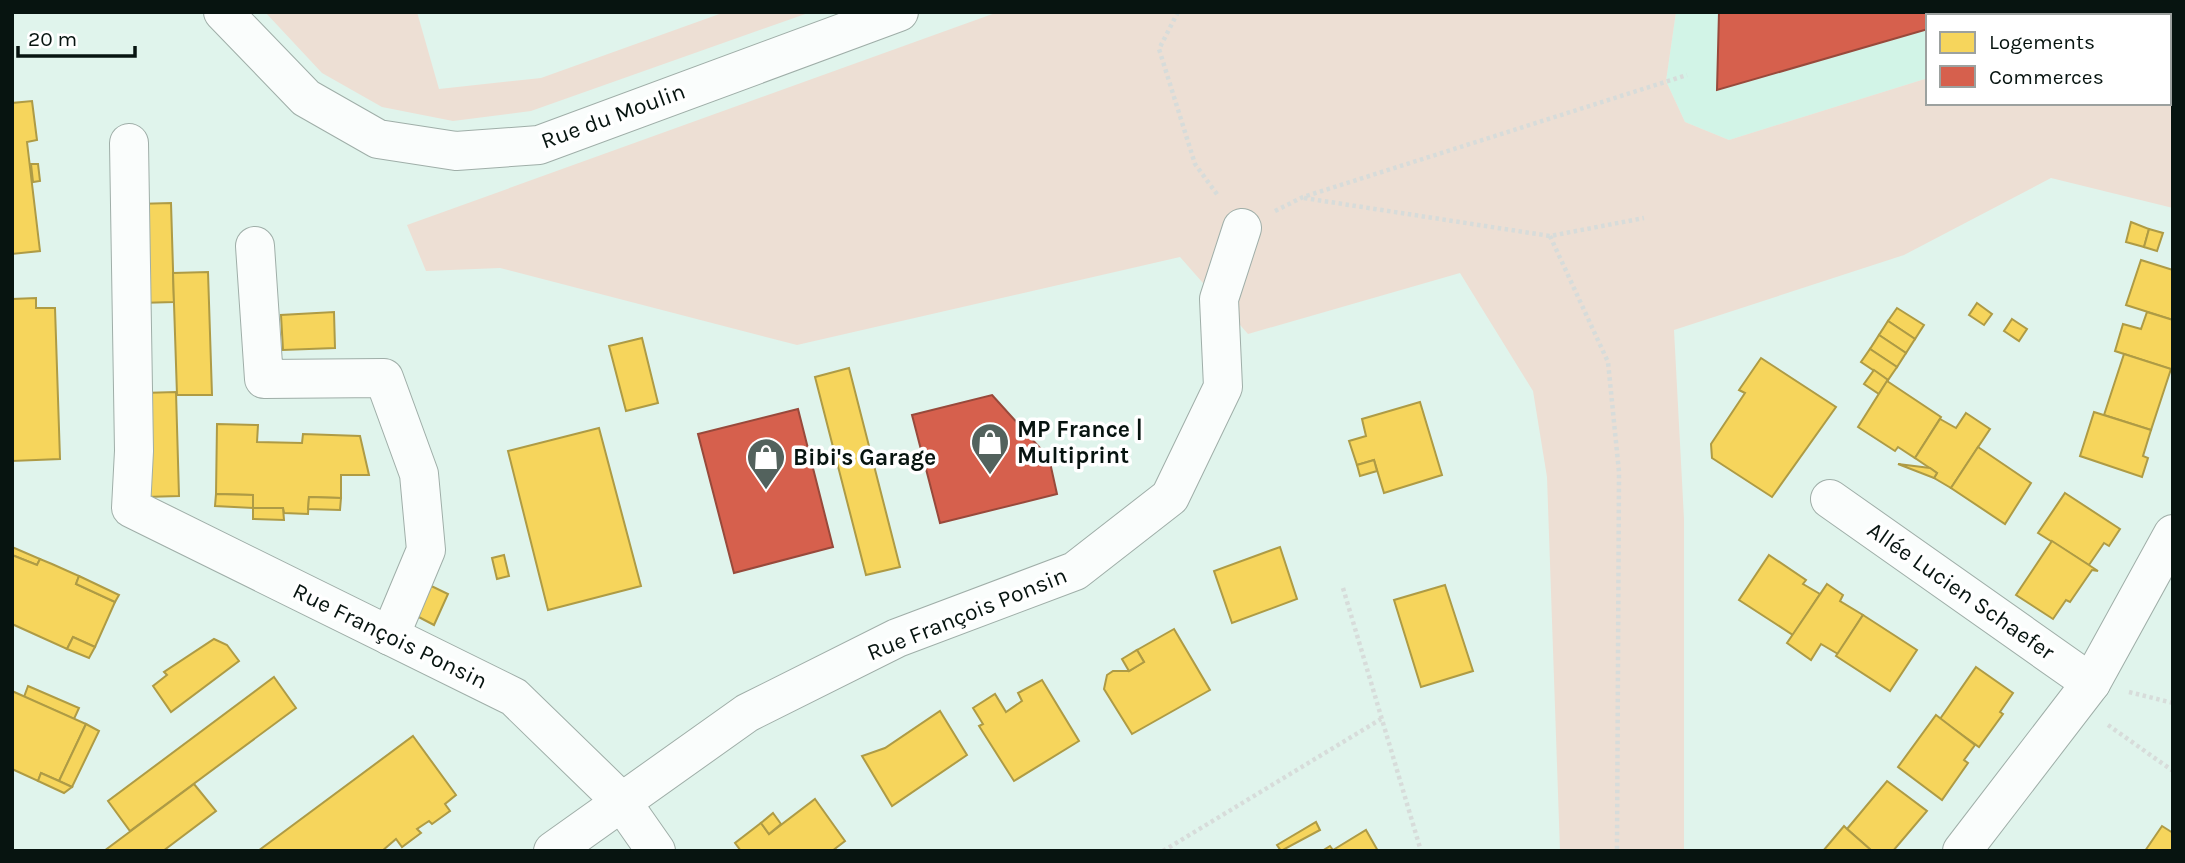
<svg xmlns="http://www.w3.org/2000/svg" width="2185" height="863" viewBox="0 0 2185 863" font-family="Karla,sans-serif">
<rect width="100%" height="100%" fill="#e0f4ec"/>
<!-- built -->
<path fill="#d2f4e7" d="M1676 12H2173V75L2169 74V16H1928V78L1729 140 1685 122 1666 81Z"/>
<!-- green -->
<g fill="#eddfd4">
<path d="M265 12H417L439 89 541 78 725 12H811L531 111 453 121 382 107 322 73Z"/>
<path d="M998 12H1676L1666 81 1685 122 1729 140 1928 78V103H2169V74L2173 75V208L2051 178 1904 255 1674 330 1684 519V851H1560L1547 477 1533 391 1460 273 1248 334 1180 257 797 345 500 268 426 271 407 225Z"/>
</g>
<!-- homes -->
<g fill="#f6d55c" stroke="#ae9b45" stroke-width="2">
<path d="M32 101 37 140 27 142 40 251 12 254V103Z"/>
<path d="M31 164H38L40 181 33 182Z"/>
<path d="M171 203 174 302 139 303 136 204Z"/>
<path d="M2131 222 2149 229 2144 247 2126 242Z"/>
<path d="M2149 229 2163 233 2157 251 2144 247Z"/>
<path d="M2141 260 2173 270V320L2126 305Z"/>
<path d="M208 272 212 395H177L173 273Z"/>
<path d="M36 298V308H55L60 459 12 461V299Z"/>
<path d="M1977 303 1992 314 1984 325 1969 315Z"/>
<path d="M1897 308 1924 325 1915 339 1888 321Z"/>
<path d="M334 312 335 348 283 350 281 315Z"/>
<path d="M2147 312 2173 320V370L2115 351 2123 324 2141 329Z"/>
<path d="M2012 319 2027 329 2019 341 2004 331Z"/>
<path d="M1888 321 1915 339 1906 353 1879 335Z"/>
<path d="M1879 335 1906 353 1897 367 1870 349Z"/>
<path d="M642 338 658 403 626 411 609 346Z"/>
<path d="M1870 349 1897 367 1888 380 1861 362Z"/>
<path d="M2124 354 2171 369 2151 430 2104 415Z"/>
<path d="M1761 358 1836 407 1772 497 1712 458 1711 444 1745 393 1739 390Z"/>
<path d="M849 368 900 567 866 575 815 377Z"/>
<path d="M1874 370 1888 380 1879 394 1864 384Z"/>
<path d="M1887 381 1941 417 1915 458 1898 447 1895 451 1858 427Z"/>
<path d="M176 392 179 496 145 497 142 393Z"/>
<path d="M1420 402 1442 475 1384 493 1374 460 1357 465 1349 441 1366 436 1362 419Z"/>
<path d="M2094 412 2151 430 2143 456 2148 458 2142 477 2080 456Z"/>
<path d="M1966 413 1990 429 1951 488 1934 478 1937 473 1915 458 1940 419 1956 428Z"/>
<path d="M217 424 258 425 257 442 302 443 303 434 360 436 369 475H341V498L309 497 308 514 284 513 283 508H253V495L216 494Z"/>
<path d="M599 428 641 586 548 610 508 451Z"/>
<path d="M1978 447 2031 483 2005 524 1951 488Z"/>
<path d="M1374 460 1377 471 1360 476 1357 465Z"/>
<path d="M1898 464 1930 468 1937 473 1934 478Z"/>
<path d="M2065 493 2120 529 2109 546 2104 543 2089 565 2038 533Z"/>
<path d="M216 494 253 495V508L215 506Z"/>
<path d="M309 497 341 498 340 510 308 509Z"/>
<path d="M253 508H283L284 520 253 519Z"/>
<path d="M2052 541 2098 571 2092 570 2070 602 2066 600 2053 619 2016 595Z"/>
<path d="M12 547 40 559 37 565 12 555Z"/>
<path d="M1280 547 1297 599 1232 623 1214 571Z"/>
<path d="M12 555 37 565 40 559 52 564 79 576 76 584 115 602 95 647 73 637 67 649 12 624Z"/>
<path d="M504 555 509 576 497 579 492 558Z"/>
<path d="M1769 555 1806 580 1803 584 1820 594 1793 635 1739 600Z"/>
<path d="M79 576 119 595 115 602 76 584Z"/>
<path d="M425 583 448 594 434 625 411 613Z"/>
<path d="M1827 584 1843 595 1840 601 1863 615 1838 654 1821 644 1811 660 1787 643Z"/>
<path d="M1445 585 1473 671 1421 687 1394 600Z"/>
<path d="M1863 615 1917 650 1890 691 1836 656Z"/>
<path d="M1174 629 1210 690 1132 734 1104 689 1107 675 1113 671H1129L1144 662 1137 650Z"/>
<path d="M73 637 95 647 89 658 67 649Z"/>
<path d="M214 639 227 645 239 661 171 712 153 686 167 675 164 672Z"/>
<path d="M1137 650 1144 662 1129 671 1122 659Z"/>
<path d="M1976 667 2013 693 2000 712 2003 714 1979 747 1940 719Z"/>
<path d="M274 677 296 708 130 831 108 801Z"/>
<path d="M1042 680 1079 741 1014 781 979 726 983 724 973 708 995 694 1006 712 1022 701 1018 693Z"/>
<path d="M28 686 79 708 74 719 24 697Z"/>
<path d="M12 691 86 724 59 781 41 773 38 781 12 769Z"/>
<path d="M940 711 967 755 892 806 862 756 885 748Z"/>
<path d="M1936 715 1975 745 1964 760 1968 763 1942 800 1898 767Z"/>
<path d="M86 724 99 731 72 787 59 781Z"/>
<path d="M413 736 456 795 445 804 450 811 432 824 429 821 417 829 421 833 402 847 396 839 382 851H258Z"/>
<path d="M41 773 59 781 72 787 64 793 38 781Z"/>
<path d="M1887 781 1927 811 1893 851H1872L1847 829Z"/>
<path d="M194 784 216 811 163 851H104Z"/>
<path d="M815 799 845 841 832 851H741L735 843 761 823 769 834Z"/>
<path d="M773 813 781 824 769 834 761 823Z"/>
<path d="M1316 822 1320 830 1281 851 1277 845Z"/>
<path d="M1844 826 1847 829 1872 851H1823Z"/>
<path d="M2162 826 2173 833V851H2145Z"/>
<path d="M1366 830 1378 851H1322L1330 846 1333 850Z"/>
</g>
<!-- shops -->
<g fill="#d6604d" stroke="#98493b" stroke-width="2">
<path d="M1719 12H1987L1975 16H1928V29L1717 90Z"/>
<path d="M2084 12H2133V16H2097Z"/>
<path d="M992 395 1049 458 1057 494 940 523 912 415Z"/>
<path d="M798 409 833 547 734 573 698 434Z"/>
</g>
<g fill="none" stroke-linecap="round" stroke-linejoin="round">
<defs>
<g id="minor">
<path d="M129 143 134 451 131 508 514 697 621 801 656 851"/>
<path d="M255 246 264 379 384 378 419 474 426 550 390 636"/>
<path d="M1830 499 2091 683"/>
<path d="M553 851 747 713 897 638 1075 571 1170 497 1223 387 1219 299 1242 228"/>
<path d="M1962 851 2091 683 2173 534"/>
</g>
<path id="major" d="M223 12 306 98 378 139 456 151 539 145 899 12"/>
</defs>
<!-- minor casing -->
<use href="#minor" stroke="#9faea8" stroke-width="40"/>
<!-- major casing -->
<use href="#major" stroke="#9faea8" stroke-width="40"/>
<!-- path -->
<g stroke="#d7dcda" stroke-width="4.5" stroke-dasharray="3.5 3.5" stroke-linecap="butt">
<path d="M1178 12 1159 49 1195 164 1219 197"/>
<path d="M1304 198 1550 236 1644 218"/>
<path d="M1275 211 1303 197 1687 75"/>
<path d="M1550 236 1608 362 1619 472 1617 851"/>
<path d="M1343 588 1421 851"/>
<path d="M2129 692 2173 703"/>
<path d="M2108 725 2173 771"/>
<path d="M1163 851 1381 719"/>
</g>
<!-- minor -->
<use href="#minor" stroke="#fafdfc" stroke-width="38"/>
<!-- major -->
<use href="#major" stroke="#fafdfc" stroke-width="38"/>
</g>
<!-- icons -->
<defs>
<symbol id="shop-pin" viewBox="-11 -11 22 30"><path d="M0 17L-7.5 6A9.5 9.5 0 1 1 7.5 6Z" fill="#53625d" stroke="#fff"/><path d="M-5-2.5h2.3a2.7 3.5 0 0 1 5.4 0H5L5.5 6h-11ZM-1.5-2.5h3a1.5 2.3 0 0 0-3 0Z" fill="#fff"/></symbol>
</defs>
<g fill-rule="evenodd">
<use href="#shop-pin" x="968" y="420" width="44" height="60"/>
<use href="#shop-pin" x="744" y="435" width="44" height="60"/>
</g>
<g text-anchor="middle" dominant-baseline="central" stroke-width="7" stroke-linejoin="round" paint-order="stroke">
<!-- street labels -->
<g font-size="23" fill="#071410" stroke="#fff">
<text transform="translate(613 116) rotate(-20)">Rue du Moulin</text>
<text transform="translate(1961 591) rotate(35)">Allée Lucien Schaefer</text>
<text transform="translate(967 614) rotate(-22)">Rue François Ponsin</text>
<text transform="translate(390 636) rotate(26)">Rue François Ponsin</text>
</g>
<!-- poi labels -->
<g font-size="23" font-weight="bold" fill="#071410" stroke="#fff" text-anchor="start">
<text x="1017" y="429">MP France |<tspan x="1017" dy="26">Multiprint</tspan></text>
<text x="793" y="457">Bibi's Garage</text>
</g>
</g>
<!-- border -->
<rect width="2185" height="863" fill="none" stroke="#071410" stroke-width="28"/>
<!-- legend -->
<rect x="1926" y="14" width="245" height="91" fill="#ffffff" stroke="#9ca19f" stroke-width="2"/>
<rect x="1940" y="32" width="35" height="21" fill="#f6d55c" stroke="#9ca19f" stroke-width="2"/>
<text x="1989" y="49" font-size="21" fill="#071410">Logements</text>
<rect x="1940" y="66" width="35" height="21" fill="#d6604d" stroke="#9ca19f" stroke-width="2"/>
<text x="1989" y="84" font-size="21" fill="#071410">Commerces</text>
<!-- scale -->
<path d="M18 46v10h117v-10" fill="none" stroke="#071410" stroke-width="3.5"/>
<text x="28" y="46" font-size="21" fill="#071410" stroke="#ffffff" stroke-width="5" paint-order="stroke">20 m</text>
</svg>
